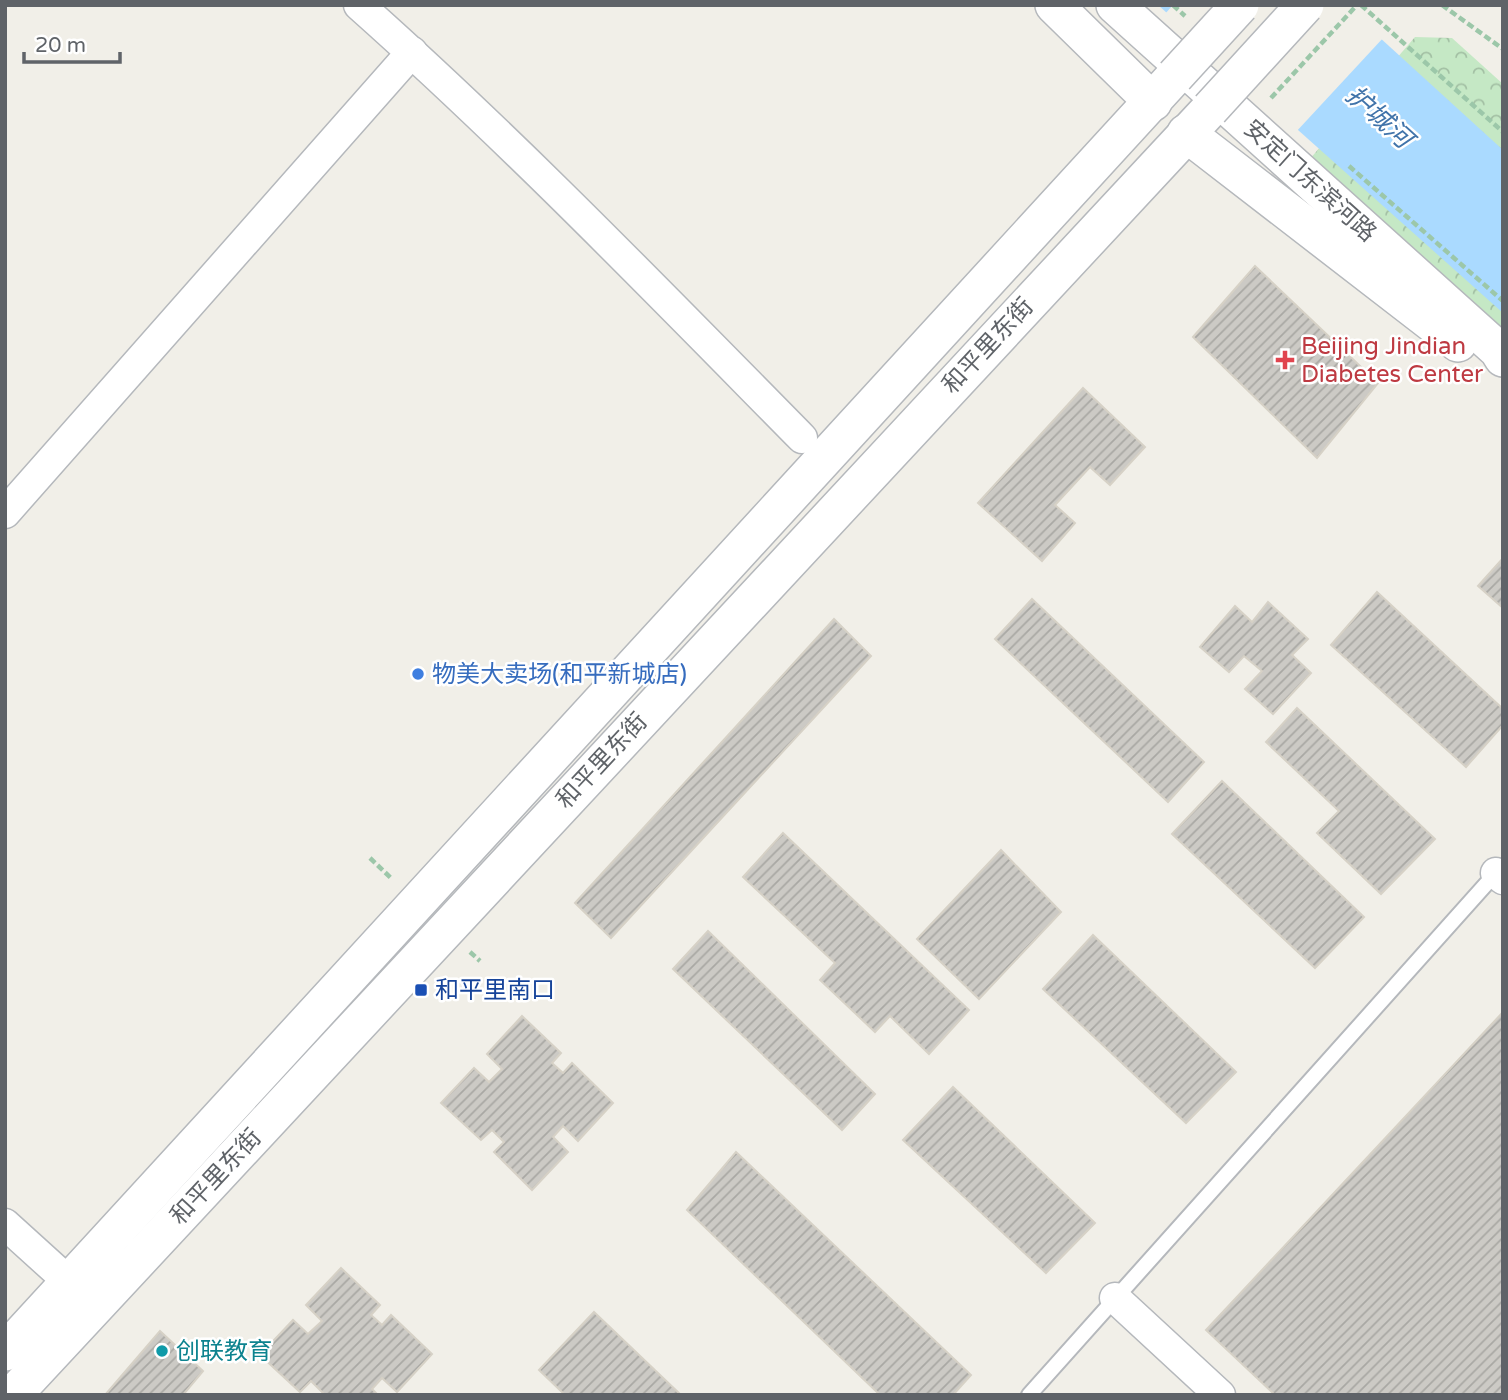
<svg xmlns="http://www.w3.org/2000/svg" width="1508" height="1400" viewBox="0 0 1508 1400" font-family="'Varela Round','Noto Sans SC',sans-serif">
<defs>
<pattern id="park-crowns" width="20" height="18" patternUnits="userSpaceOnUse" patternTransform="scale(1.75)"><rect width="20" height="18" fill="#c5e8c5"/><path d="M2 6a3 3 0 1 1 6 0M12 15a3 3 0 1 1 6 0" fill="none" stroke="#a3c0a4"/></pattern>
<pattern id="building-hatch" width="6" height="6" patternUnits="userSpaceOnUse" patternTransform="scale(1.75)"><rect width="6" height="6" fill="#cccac5"/><path d="M-1 1l2-2M0 6l6-6M5 7l2-2" fill="none" stroke="#a9a8a4"/></pattern>
</defs>
<rect width="100%" height="100%" fill="#f1efe8"/>
<!-- park -->
<path fill="url(#park-crowns)" d="M1415 37 1452 38 1503 84V336L1309 160Z"/>
<!-- water -->
<path fill="#aadaff" d="M1158 5H1344L1503 150V313Z"/>
<!-- pier -->
<path fill="#f1efe8" d="M1173 5H1349L1384 37 1295 133 1164 15Z"/>
<!-- building -->
<g fill="url(#building-hatch)" stroke="#d6d1c6" stroke-width="2">
<path d="M1255 266 1378 383 1317 458 1193 337Z"/>
<path d="M1083 388 1145 447 1110 485 1090 467 1055 505 1075 523 1042 561 978 503Z"/>
<path d="M1503 558V608L1478 586Z"/>
<path d="M1377 592 1503 709V725L1466 767 1331 645Z"/>
<path d="M1032 599 1204 762 1168 802 995 639Z"/>
<path d="M1268 602 1308 639 1292 655 1311 673 1273 714 1245 689 1262 671 1244 656 1229 672 1200 647 1235 606 1252 622Z"/>
<path d="M834 619 871 656 611 938 575 903Z"/>
<path d="M1297 708 1435 839 1381 894 1317 833 1339 811 1266 742Z"/>
<path d="M1222 781 1364 917 1315 968 1172 834Z"/>
<path d="M783 833 969 1010 929 1054 890 1016 875 1032 820 980 835 963 743 877Z"/>
<path d="M1001 850 1061 912 979 999 917 939Z"/>
<path d="M708 931 875 1094 842 1130 673 969Z"/>
<path d="M1093 935 1236 1072 1186 1123 1043 989Z"/>
<path d="M1503 1012V1395H1275L1206 1330Z"/>
<path d="M522 1016 561 1053 552 1063 563 1073 572 1063 613 1103 578 1141 563 1126 553 1137 568 1152 532 1190 494 1152 504 1142 492 1130 481 1140 441 1103 474 1068 489 1082 502 1069 487 1054Z"/>
<path d="M953 1087 1095 1223 1046 1273 903 1140Z"/>
<path d="M736 1152 971 1375 953 1395H880L687 1210Z"/>
<path d="M341 1268 380 1305 371 1315 382 1325 391 1315 432 1354 397 1392 382 1378 372 1389 378 1395H322L323 1393 311 1381 300 1392 260 1355 293 1320 308 1334 322 1321 306 1305Z"/>
<path d="M594 1312 681 1395H565L539 1370Z"/>
<path d="M160 1331 203 1371 183 1395H105Z"/>
</g>
<g fill="none" stroke-linecap="round" stroke-linejoin="round">
<defs>
<path id="service" d="M1029 1395 1496 873"/>
<g id="minor">
<path d="M359 5C513 142 657 291 802 438"/>
<path d="M5 513 412 52"/>
<path d="M1496 873 1503 879"/>
<path d="M5 1224 69 1282"/>
<path d="M1115 1298 1220 1395"/>
</g>
<g id="tertiary">
<path d="M1054 5 1153 102"/>
<path d="M1115 5 1498 350 1503 358"/>
<path d="M1186 133 1458 343"/>
<path d="M5 1352 1175 76"/>
<path d="M13 1395 1210 109"/>
</g>
</defs>
<!-- service casing -->
<use href="#service" stroke="#b5b8bc" stroke-width="18"/>
<!-- minor casing -->
<use href="#minor" stroke="#b5b8bc" stroke-width="33"/>
<!-- tertiary casing -->
<use href="#tertiary" stroke="#b5b8bc" stroke-width="40"/>
<!-- path -->
<g stroke="#9cc7a9" stroke-width="4.5" stroke-dasharray="7 3.5" stroke-linecap="butt">
<path d="M1173 5 1185 16"/>
<path d="M1361 5 1503 132"/>
<path d="M1442 5 1503 49"/>
<path d="M1349 166 1503 301"/>
<path d="M370 858 392 879"/>
<path d="M470 952 480 961"/>
</g>
<!-- service -->
<use href="#service" stroke="#fff" stroke-width="14"/>
<!-- minor -->
<use href="#minor" stroke="#fff" stroke-width="30"/>
<!-- tertiary -->
<use href="#tertiary" stroke="#fff" stroke-width="37"/>
<defs>
<g id="tertiary-bridge">
<path d="M1175 76 1240 5"/>
<path d="M1210 109 1305 5"/>
</g>
</defs>
<!-- tertiary-bridge casing -->
<use href="#tertiary-bridge" stroke="#b5b8bc" stroke-width="40" stroke-linecap="butt"/>
<!-- path-bridge -->
<path stroke="#9cc7a9" stroke-width="4.5" stroke-dasharray="7 3.5" stroke-linecap="butt" d="M1271 98 1357 5"/>
<!-- tertiary-bridge -->
<use href="#tertiary-bridge" stroke="#fff" stroke-width="37"/>
</g>
<!-- markers -->
<path fill="#e0444e" stroke="#fff" stroke-width="2.5" d="M1281.5 349.5h7v7h7v7h-7v7h-7v-7h-7v-7h7z"/>
<circle fill="#3f7fe0" stroke="#fff" stroke-width="2.5" cx="418" cy="674" r="7"/>
<rect fill="#1a4fb4" stroke="#fff" stroke-width="2.5" x="414" y="983" width="14" height="14" rx="3.5"/>
<circle fill="#0f9aa8" stroke="#fff" stroke-width="2.5" cx="162" cy="1351" r="7"/>
<g text-anchor="middle" dominant-baseline="central" stroke-width="5" stroke-linejoin="round" paint-order="stroke">
<!-- street labels -->
<g font-size="24" fill="#5f6368" stroke="#fff">
<text transform="translate(1310 181) rotate(42)">安定门东滨河路</text>
<text transform="translate(988 346) rotate(-47)">和平里东街</text>
<text transform="translate(602 761) rotate(-47)">和平里东街</text>
<text transform="translate(216 1177) rotate(-47)">和平里东街</text>
</g>
<!-- health labels -->
<g font-size="24" fill="#be3a42" stroke="#fff" text-anchor="start">
<text x="1301" y="346">Beijing Jindian<tspan x="1301" dy="28">Diabetes Center</tspan></text>
</g>
<!-- shop labels -->
<g font-size="24" fill="#366cbe" stroke="#fff" text-anchor="start">
<text x="432" y="674">物美大卖场(和平新城店)</text>
</g>
<!-- transit labels -->
<g font-size="24" fill="#164399" stroke="#fff" text-anchor="start">
<text x="435" y="990">和平里南口</text>
</g>
<!-- culture labels -->
<g font-size="24" fill="#0d838f" stroke="#fff" text-anchor="start">
<text x="176" y="1351">创联教育</text>
</g>
<!-- water labels -->
<g font-size="26" font-style="italic" fill="#4174aa" stroke="#fff">
<text transform="translate(1379 117) rotate(42)">护城河</text>
</g>
</g>
<!-- border -->
<rect width="1508" height="1400" fill="none" stroke="#5f6368" stroke-width="14"/>
<!-- scale -->
<path d="M24 52v10h96v-10" fill="none" stroke="#5f6368" stroke-width="3.5"/>
<text x="35" y="52" font-size="21" fill="#5f6368" stroke="#ffffff" stroke-width="5" paint-order="stroke">20 m</text>
</svg>
